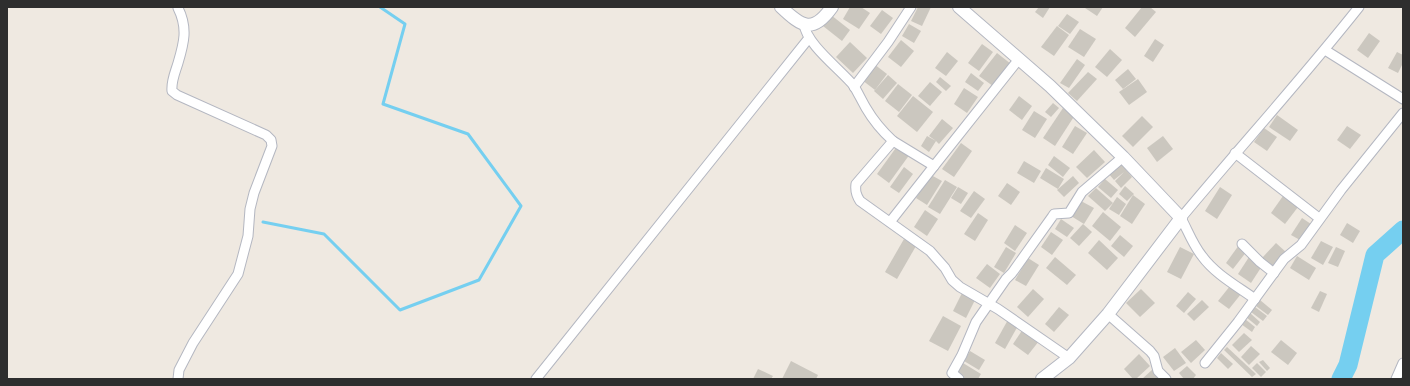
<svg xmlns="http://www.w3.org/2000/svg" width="1410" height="386" viewBox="0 0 1410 386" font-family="Overpass,sans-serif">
<rect width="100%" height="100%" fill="#efe9e1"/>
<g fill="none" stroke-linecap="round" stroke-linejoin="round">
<!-- stream -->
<path stroke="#75cff0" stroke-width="3" d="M263 222 324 234 400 310 479 280 521 206 468 134 383 104 405 24 380 7"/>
<!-- river -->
<path stroke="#75cff0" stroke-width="19" d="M1341 379 1348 365 1375 255 1403 230"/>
</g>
<!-- building -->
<g fill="#cbc7bf">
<path d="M850 7H861L870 13 859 29 843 19Z"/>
<path d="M918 7H931L922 26 911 21Z"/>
<path d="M1039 7H1050L1043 18 1035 12Z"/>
<path d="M1086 7H1103L1097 16 1085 8Z"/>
<path d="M1142 7H1150L1156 12 1135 37 1125 28Z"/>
<path d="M882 10 893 18 881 34 870 26Z"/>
<path d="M1067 14 1079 22 1070 34 1058 26Z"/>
<path d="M831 15 850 30 842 41 823 26Z"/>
<path d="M909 24 921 31 914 43 902 36Z"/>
<path d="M1057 26 1069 35 1054 56 1041 47Z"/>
<path d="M1080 29 1096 39 1084 57 1068 47Z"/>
<path d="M1369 33 1380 41 1368 58 1357 50Z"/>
<path d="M1155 39 1164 45 1153 62 1144 56Z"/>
<path d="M901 40 914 51 901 67 888 57Z"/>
<path d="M850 42 867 58 853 73 836 57Z"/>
<path d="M982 44 993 52 979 71 968 63Z"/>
<path d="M1110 49 1122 60 1107 77 1095 67Z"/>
<path d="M947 52 958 61 946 76 935 68Z"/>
<path d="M1397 52 1403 55V63L1398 73 1388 68Z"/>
<path d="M997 53 1011 64 993 86 979 76Z"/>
<path d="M1077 59 1085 65 1069 88 1060 83Z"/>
<path d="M874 64 887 74 875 90 862 80Z"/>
<path d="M1128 69 1136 79 1123 89 1115 80Z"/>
<path d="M1088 72 1097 79 1077 101 1068 93Z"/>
<path d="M971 73 984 83 978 91 965 82Z"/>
<path d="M888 75 897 83 883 99 874 91Z"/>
<path d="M940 77 951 86 946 91 936 82Z"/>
<path d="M1138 79 1147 92 1129 105 1119 92Z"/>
<path d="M930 82 942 92 930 106 918 96Z"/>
<path d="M898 84 912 95 899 112 885 101Z"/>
<path d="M964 88 978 97 967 113 954 104Z"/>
<path d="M913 96 933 112 917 132 897 116Z"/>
<path d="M1019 96 1032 106 1022 120 1009 110Z"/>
<path d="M1053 103 1059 108 1051 117 1045 112Z"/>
<path d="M1063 108 1075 115 1055 146 1043 138Z"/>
<path d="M1034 111 1047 119 1035 138 1022 130Z"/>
<path d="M1277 115 1298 130 1290 141 1269 127Z"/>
<path d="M1142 116 1153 127 1133 147 1122 136Z"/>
<path d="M942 119 953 128 939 144 936 141 929 152 921 146 927 136 936 141 929 136Z"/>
<path d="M1075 126 1087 133 1073 154 1062 147Z"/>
<path d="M1347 126 1361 135 1350 149 1337 140Z"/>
<path d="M1264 128 1277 137 1267 151 1254 142Z"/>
<path d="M1163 136 1173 149 1157 162 1147 148Z"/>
<path d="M961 143 972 151 954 177 942 169Z"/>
<path d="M898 145 910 154 889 183 877 174Z"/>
<path d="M1094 150 1105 162 1087 178 1076 167Z"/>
<path d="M1054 156 1070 168 1063 177 1048 165Z"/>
<path d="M1122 160 1128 167 1126 170 1132 177 1121 188 1115 181 1124 172 1114 180 1108 173Z"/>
<path d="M1024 161 1041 171 1034 183 1017 173Z"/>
<path d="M904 167 913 174 899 193 890 187Z"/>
<path d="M1046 168 1064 179 1058 189 1040 178Z"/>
<path d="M931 175 942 181 927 205 916 198Z"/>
<path d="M1073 176 1079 183 1064 197 1057 190Z"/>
<path d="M1105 179 1118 190 1111 198 1098 187Z"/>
<path d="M945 180 957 187 940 214 928 207Z"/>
<path d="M1007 183 1020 192 1011 205 998 196Z"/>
<path d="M1125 186 1134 194 1127 201 1119 194Z"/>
<path d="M958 187 968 193 961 204 951 198Z"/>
<path d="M1220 187 1232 195 1217 219 1205 211Z"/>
<path d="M1096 188 1113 203 1105 211 1088 196Z"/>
<path d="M974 191 985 199 971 218 960 211Z"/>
<path d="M1133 195 1145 204 1132 224 1120 216Z"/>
<path d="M1283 196 1298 207 1285 224 1271 213Z"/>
<path d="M1117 197 1126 204 1119 215 1109 209Z"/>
<path d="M1081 201 1094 208 1084 224 1071 216Z"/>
<path d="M925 210 938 219 927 236 914 227Z"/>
<path d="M1103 212 1121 227 1110 241 1092 226Z"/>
<path d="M978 213 988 220 975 241 964 234Z"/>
<path d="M1302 218 1311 224 1300 240 1291 235Z"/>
<path d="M1061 219 1074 228 1067 237 1055 229Z"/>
<path d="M1347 223 1360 231 1353 243 1340 235Z"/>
<path d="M1083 224 1092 232 1079 246 1070 238Z"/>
<path d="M1015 225 1027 233 1015 251 1004 243Z"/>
<path d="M1051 232 1063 240 1052 255 1041 247Z"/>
<path d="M1120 235 1133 246 1124 257 1111 246Z"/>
<path d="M904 239 916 246 897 279 885 272Z"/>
<path d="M1099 240 1118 258 1107 270 1088 253Z"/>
<path d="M1321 241 1333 247 1323 265 1311 258Z"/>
<path d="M1276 243 1287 253 1273 268 1262 258Z"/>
<path d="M1239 245 1247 251 1233 269 1226 263Z"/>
<path d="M1006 247 1016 253 1004 273 994 267Z"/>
<path d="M1180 247 1194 254 1181 279 1167 272Z"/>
<path d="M1336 247 1345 251 1338 267 1328 263Z"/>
<path d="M1297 256 1316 268 1309 280 1290 268Z"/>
<path d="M1055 257 1076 275 1067 285 1046 268Z"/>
<path d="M1249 257 1262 266 1251 283 1238 274Z"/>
<path d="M1028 258 1039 265 1026 286 1015 280Z"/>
<path d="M987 264 1000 274 990 288 976 278Z"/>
<path d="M1230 286 1241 294 1229 309 1218 301Z"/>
<path d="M1033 289 1044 299 1028 317 1017 307Z"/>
<path d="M1141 289 1155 303 1140 317 1126 303Z"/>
<path d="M1320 291 1327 294 1319 312 1311 308Z"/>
<path d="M1188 292 1196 299 1184 313 1176 306Z"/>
<path d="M962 293 975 300 966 318 953 311Z"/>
<path d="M1202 300 1209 307 1194 321 1187 314Z"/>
<path d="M1260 300 1272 310 1268 315 1256 306Z"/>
<path d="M1059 307 1069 315 1054 332 1045 324Z"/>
<path d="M1255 307 1267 316 1263 321 1251 312Z"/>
<path d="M1250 313 1260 322 1257 326 1246 317Z"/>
<path d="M943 316 961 326 948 351 929 341Z"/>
<path d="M1009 318 1019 324 1005 349 995 343Z"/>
<path d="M1245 319 1255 327 1252 332 1241 324Z"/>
<path d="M1023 329 1039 341 1028 355 1013 344Z"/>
<path d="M1244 333 1252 340 1239 352 1232 345Z"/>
<path d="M1196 340 1205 350 1191 363 1181 352Z"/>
<path d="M1281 340 1297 353 1288 365 1271 352Z"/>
<path d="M1251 346 1260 354 1249 365 1241 357Z"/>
<path d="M1227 347 1256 374 1252 377 1224 350Z"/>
<path d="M1175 348 1186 363 1174 371 1163 357Z"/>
<path d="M970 351 985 360 979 370 964 361Z"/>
<path d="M1221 353 1233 364 1228 369 1217 358Z"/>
<path d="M1139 354 1150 366 1136 379H1133L1124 369Z"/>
<path d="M1263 360 1270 368 1267 371 1259 362Z"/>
<path d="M791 361 818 375 816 379H782Z"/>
<path d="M963 363 981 374 978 379H966L957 373Z"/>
<path d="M1257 363 1266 372 1261 377 1252 368Z"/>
<path d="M1187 366 1196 375 1193 379H1184L1179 373Z"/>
<path d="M758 369 773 376 771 379H753Z"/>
<path d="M1153 369 1163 379H1142Z"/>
</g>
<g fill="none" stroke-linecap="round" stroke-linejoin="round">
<defs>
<g id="minor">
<path d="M178 8C188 28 184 43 178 63 175 73 171 81 172 91L177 95 266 135 271 140 272 146 254 193 250 209 248 236 238 274 193 343 179 370 178 379"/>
<path d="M804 24C806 44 841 70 854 86 858 93 862 101 866 108 873 120 882 131 893 141L856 184C855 191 856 195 860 201L930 251 945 268 952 280 960 287 998 309 1069 358"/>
<path d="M1325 50 1403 99"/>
<path d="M854 87 888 42 911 7"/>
<path d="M1235 153 1319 218"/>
<path d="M934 166 1019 59"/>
<path d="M890 222 934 166 893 141"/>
<path d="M1242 244 1260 262 1274 273"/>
<path d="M1255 299C1237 286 1215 274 1202 256 1193 245 1188 231 1181 218 1240 147 1302 79 1359 7"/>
<path d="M1108 314 1150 351 1154 356 1158 371 1166 379"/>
<path d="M1205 363 1238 322 1284 259 1301 245 1341 190 1403 113"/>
<path d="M536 379 809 38"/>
<path d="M959 379 952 373 962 355 976 322 1006 279 1012 273 1052 217 1054 214 1069 213 1082 192 1123 157"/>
<path d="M1396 379 1403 363"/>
</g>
<g id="tertiary">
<path d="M781 7C802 27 813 34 832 7"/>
<path d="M959 7 1050 86 1123 157 1181 218 1108 314 1069 358 1042 379"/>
</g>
</defs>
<!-- minor casing -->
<use href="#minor" stroke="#b4b7c1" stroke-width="11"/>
<!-- tertiary casing -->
<use href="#tertiary" stroke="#b4b7c1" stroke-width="14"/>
<!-- minor -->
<use href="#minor" stroke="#fff" stroke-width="9"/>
<!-- tertiary -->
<use href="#tertiary" stroke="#fff" stroke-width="12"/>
</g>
<!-- border -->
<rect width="1410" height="386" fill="none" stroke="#2e2e2e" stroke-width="16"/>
</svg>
